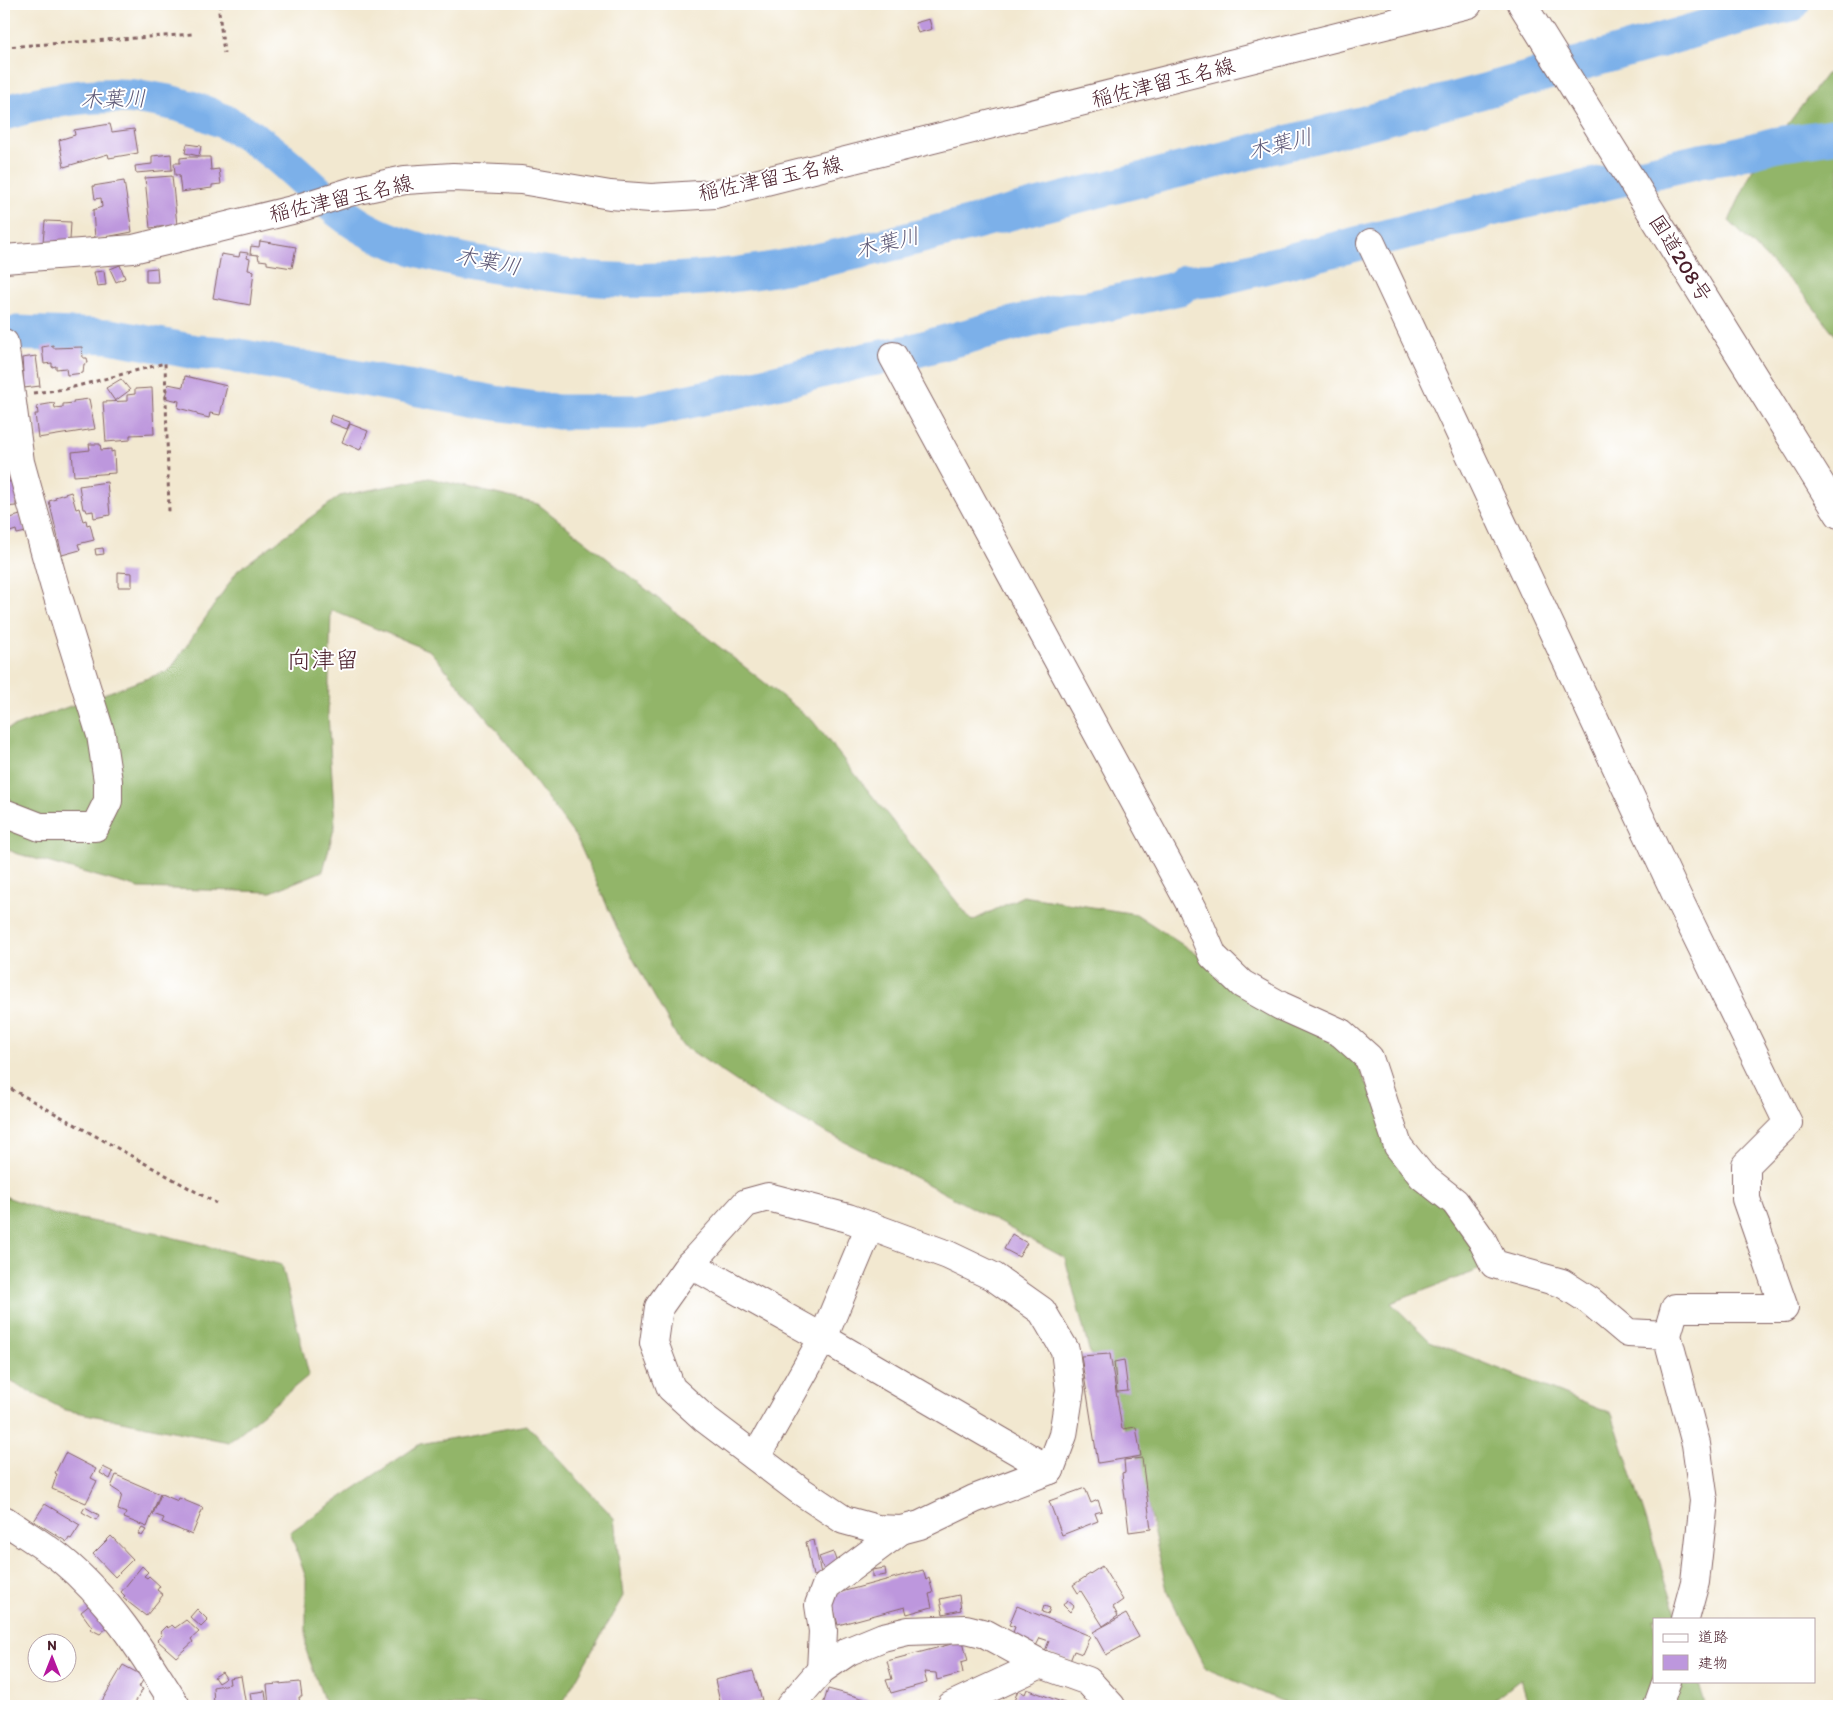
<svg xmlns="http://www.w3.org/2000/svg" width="1843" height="1710" viewBox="0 0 1843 1710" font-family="Itim,'Klee One',sans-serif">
<rect width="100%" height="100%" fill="#fff"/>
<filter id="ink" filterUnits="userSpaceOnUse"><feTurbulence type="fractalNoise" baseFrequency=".02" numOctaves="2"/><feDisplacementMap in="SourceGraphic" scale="10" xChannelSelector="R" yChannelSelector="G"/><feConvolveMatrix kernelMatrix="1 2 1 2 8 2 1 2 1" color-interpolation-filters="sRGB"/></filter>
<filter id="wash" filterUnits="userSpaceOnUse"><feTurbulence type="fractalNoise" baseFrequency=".0096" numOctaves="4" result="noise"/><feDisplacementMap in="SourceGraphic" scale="20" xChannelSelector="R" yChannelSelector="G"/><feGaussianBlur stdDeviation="1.12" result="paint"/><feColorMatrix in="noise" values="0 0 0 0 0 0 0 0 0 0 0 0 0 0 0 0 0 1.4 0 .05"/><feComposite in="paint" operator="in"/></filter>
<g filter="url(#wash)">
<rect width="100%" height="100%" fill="#f2e8d0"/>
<!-- forest -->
<g fill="#92b569" stroke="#6e6a4a">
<path d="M1839 73V340L1803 294 1729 221 1752 171 1826 74Z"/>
<path d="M429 478 538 504 812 720 972 921 1023 896 1136 914 1242 984 1341 1033 1398 1146 1494 1264 1391 1303 1430 1341 1612 1414 1678 1619H1654V1681H1698L1706 1706H1529L1521 1679 1486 1706H1293L1205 1668 1167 1590 1136 1454 1089 1350 1065 1258 920 1180 770 1104 681 1044 622 939 577 839 498 731 430 651 331 610 328 714 335 825 323 871 271 892 139 888 15 853 4 847V727L7 729 170 670 238 570 340 496Z"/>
<path d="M4 1196 53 1214 159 1234 282 1265 309 1375 229 1442 65 1410 4 1378Z"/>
<path d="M527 1425 614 1518 623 1596 561 1706H326L306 1650V1578L290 1532 420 1444Z"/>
</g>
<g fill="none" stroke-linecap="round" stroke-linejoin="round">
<!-- river -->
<g stroke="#7bb0e9" stroke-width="35">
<path d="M4 113C99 84 190 88 271 151 305 177 335 215 374 233 425 258 510 269 566 276 724 296 878 247 1029 208 1168 172 1309 139 1448 101 1521 81 1593 60 1665 39 1708 26 1750 13 1792 4"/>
<path d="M4 335 16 333 110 336 196 352 228 354 495 403 558 412H637L751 388 866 360 909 352 1065 310 1088 308 1180 288 1185 282 1216 279 1441 223C1454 216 1470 219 1483 211L1700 161 1727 157 1777 144 1839 135"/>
</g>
</g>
<g id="blocks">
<!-- building -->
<g fill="#bd97dd">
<path d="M929 19 932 29 918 33 915 23Z"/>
<path d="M110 124 112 132 134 129 138 153 109 158 108 154 64 167 59 140 75 135 74 130Z"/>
<path d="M187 144 201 146 199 156 185 153Z"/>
<path d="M171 154 172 170 136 173 135 166 152 164V156Z"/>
<path d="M189 157H210L211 170 219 169 221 184 212 185V188L181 192 179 175H175L174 163H180V158Z"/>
<path d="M172 176 177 225 150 228 145 178Z"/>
<path d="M124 181 132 232 95 239 93 210 102 207 101 198 95 199 93 186Z"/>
<path d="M45 221 71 222 70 240H65V243L43 242Z"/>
<path d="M260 241 296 247 292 268 267 264V261L259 260 258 255 250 254 251 246 259 247Z"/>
<path d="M240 252 248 253 247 258 250 259 248 270 254 271 250 305 213 298 221 254 239 257Z"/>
<path d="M120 265 125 278 116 282 110 269Z"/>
<path d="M157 268 158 282H146V269Z"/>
<path d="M104 271 106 285 97 286 94 272Z"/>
<path d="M53 345V348L82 347 83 358H87L88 363 84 364 83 373 67 375 66 368 56 369V366L52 367V363L44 364 42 347Z"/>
<path d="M36 356 40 386 24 388 22 358Z"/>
<path d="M185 376 227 386 220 415 210 413 209 418 197 415V413L178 408 179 401 165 398 168 384 183 387Z"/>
<path d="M121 379 130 390 115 401 106 388Z"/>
<path d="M152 388 154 434 130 435V440L106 442 103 402 127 401V395L135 394V389Z"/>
<path d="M89 399 95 429 38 438 35 414H38L37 406 54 403 55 408 63 407V404L74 403 73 401Z"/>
<path d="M331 415 350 422 347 429 329 422Z"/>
<path d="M350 424 368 431 360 450 342 442Z"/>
<path d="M89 444H100L101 450 111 449V452L114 451 115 473 74 476 72 452 90 450Z"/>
<path d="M4 479H8V482L16 481 18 502H16V506L4 507Z"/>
<path d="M107 482 110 515 94 518 93 511 87 512 86 509H83L79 486Z"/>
<path d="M71 492 76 509 79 508 83 521 86 520 87 525 90 524 94 540 78 544 80 550 62 555 49 501 56 499 55 497Z"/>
<path d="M20 515 26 532 17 534 16 530 4 534V520Z"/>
<path d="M103 548 104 554 96 555 95 549Z"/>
<path d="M118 572 132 573V587H118Z"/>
<path d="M1012 1234 1027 1243 1019 1257 1004 1249Z"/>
<path d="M1110 1354 1122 1429 1136 1427 1141 1456 1098 1463 1081 1356Z"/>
<path d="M1124 1360 1128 1391 1117 1392 1114 1362Z"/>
<path d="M65 1453 96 1469 91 1478 97 1481 86 1503 52 1489 57 1474 55 1473Z"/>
<path d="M1142 1458 1151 1529 1129 1532 1122 1473 1125 1472 1124 1460Z"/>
<path d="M103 1467 113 1472 110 1479 100 1473Z"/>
<path d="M116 1475 160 1494 147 1527 124 1518 126 1513 118 1510 122 1494 111 1487Z"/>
<path d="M1085 1488 1091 1503 1098 1500 1102 1511 1095 1513 1098 1521 1062 1535 1049 1501Z"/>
<path d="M161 1494 178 1501 179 1498 203 1508 192 1535 162 1522 164 1518 153 1514Z"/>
<path d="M45 1504 80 1525 71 1539 69 1538 67 1542 34 1521Z"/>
<path d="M85 1507 99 1515 96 1520 82 1512Z"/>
<path d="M142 1528 146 1530 142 1536 138 1534Z"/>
<path d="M111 1536 133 1559 115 1577 93 1554Z"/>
<path d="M814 1540 821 1574 813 1576 806 1542Z"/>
<path d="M833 1552 839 1568 825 1573 819 1557Z"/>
<path d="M142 1566 148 1572 144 1576 147 1578 149 1576 160 1586 157 1590 163 1595 146 1616 123 1598 125 1596 121 1592Z"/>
<path d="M1102 1566 1123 1600 1113 1607 1118 1616 1103 1626 1081 1591 1078 1593 1073 1585Z"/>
<path d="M885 1568 886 1575 872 1577V1570Z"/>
<path d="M923 1570 926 1580 929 1578 933 1593 929 1594 932 1607 907 1614 905 1607 838 1625 830 1595Z"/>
<path d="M959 1595 961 1610 943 1614 940 1599Z"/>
<path d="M1067 1600 1074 1606 1070 1612 1063 1605Z"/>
<path d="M91 1604 108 1627 100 1634 90 1629 92 1627 81 1612Z"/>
<path d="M1017 1606 1090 1636 1082 1654 1074 1651 1070 1661 1045 1651 1049 1641 1040 1638 1035 1648 1011 1638 1015 1627 1009 1625Z"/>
<path d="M1044 1606 1050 1608 1048 1614 1042 1612Z"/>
<path d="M197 1609 208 1620 201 1627 190 1617Z"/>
<path d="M1126 1614 1139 1637 1106 1655 1093 1632Z"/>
<path d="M186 1620 199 1632 191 1639 193 1642 176 1657 157 1640 162 1635 160 1632 166 1626 168 1628 172 1625 175 1628Z"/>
<path d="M963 1641 968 1661 961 1663 963 1673 937 1680 936 1673 924 1672 927 1683 891 1693 886 1680 892 1679 887 1661Z"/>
<path d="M123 1665 145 1677 139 1687 143 1689 133 1706H99Z"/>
<path d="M753 1671 762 1700 737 1706H721L715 1680Z"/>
<path d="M222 1672 226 1678 218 1683 214 1677Z"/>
<path d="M241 1676 246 1706H214L213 1687 230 1684 229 1678Z"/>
<path d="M300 1682 302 1697H299L300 1706H269L267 1685Z"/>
<path d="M828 1689 891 1706H827L823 1705Z"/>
<path d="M1027 1689 1072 1706H1019L1013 1704 1018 1690 1025 1694Z"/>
<path d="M265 1691 267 1706H252L250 1693Z"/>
</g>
</g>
</g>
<g filter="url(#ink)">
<use href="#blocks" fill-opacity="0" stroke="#856565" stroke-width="1"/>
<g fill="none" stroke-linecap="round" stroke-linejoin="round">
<defs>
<g id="minor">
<path d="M1371 243 1676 894 1788 1123 1746 1165V1199L1784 1308H1675L1667 1335 1696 1444 1704 1501 1695 1582 1685 1619"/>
<path d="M4 343 20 462 54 584 101 735 108 781V801L95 827H40L4 813"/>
<path d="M893 356 1193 909 1213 956 1242 984 1281 1006 1341 1033 1369 1058 1398 1146 1422 1176 1455 1202 1482 1240 1494 1264 1562 1283 1590 1301 1628 1333 1667 1335"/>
<path d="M768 1197 848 1218 948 1255 994 1277 1042 1311 1065 1350 1070 1390 1063 1435 1050 1470 974 1499 920 1525 901 1530 877 1529 844 1520 799 1490 704 1418 671 1388 654 1343 659 1307 686 1269 746 1203Z"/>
<path d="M870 1226 823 1338 1050 1470"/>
<path d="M690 1264 823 1338 756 1457"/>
<path d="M4 1520C23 1533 43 1545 61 1559 110 1599 143 1653 176 1706"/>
<path d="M821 1670 823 1631 819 1605 826 1586 901 1530"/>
<path d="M790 1706 821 1670 849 1651 883 1637 908 1631 966 1629 986 1634 1041 1664 1088 1681 1111 1706"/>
<path d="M951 1706 1041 1664"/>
<path d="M1658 1706 1667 1681"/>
</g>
<path id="major" d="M4 259 133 249 292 210 353 191 405 180 453 177 521 180 610 195 651 198 715 194 1468 4"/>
<path id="highway" d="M1522 4 1839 514"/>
</defs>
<!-- minor casing -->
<use href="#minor" stroke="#856565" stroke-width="30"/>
<!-- major casing -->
<use href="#major" stroke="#856565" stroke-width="30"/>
<!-- highway casing -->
<use href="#highway" stroke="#856565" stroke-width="30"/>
<!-- path -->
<g stroke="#856565" stroke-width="3" stroke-dasharray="4 4" stroke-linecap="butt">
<path d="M221 4 219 12 224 53"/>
<path d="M4 47 193 34"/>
<path d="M33 393 66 389 165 363 169 512"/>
<path d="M4 1085 216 1203"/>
</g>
<!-- minor -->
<use href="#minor" stroke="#fff" stroke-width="28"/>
<!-- major -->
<use href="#major" stroke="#fff" stroke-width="28"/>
<!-- highway -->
<use href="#highway" stroke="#fff" stroke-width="28"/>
</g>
</g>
<g text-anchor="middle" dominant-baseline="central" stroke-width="4" stroke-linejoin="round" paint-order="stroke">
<!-- street labels -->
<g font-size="21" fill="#4a1f2b" stroke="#fff">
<text transform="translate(1163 82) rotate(-14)">稲佐津留玉名線</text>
<text transform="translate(770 178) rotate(-12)">稲佐津留玉名線</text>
<text transform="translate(341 198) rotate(-13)">稲佐津留玉名線</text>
<text transform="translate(1681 258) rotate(58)">国道208号</text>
</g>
<!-- water labels -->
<g font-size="22" font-style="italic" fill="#5e5977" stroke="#fff">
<text transform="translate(113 99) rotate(-1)">木葉川</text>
<text transform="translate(1280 144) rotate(-14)">木葉川</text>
<text transform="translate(887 243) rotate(-14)">木葉川</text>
<text transform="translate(488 261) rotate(11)">木葉川</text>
</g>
<!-- quarter labels -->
<g font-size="24" fill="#4a1f2b" stroke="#fff">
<text x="323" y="659">向津留</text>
</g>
</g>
<!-- margin -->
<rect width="1843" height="1710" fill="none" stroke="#fff" stroke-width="20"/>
<!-- legend -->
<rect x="1653" y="1618" width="162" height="65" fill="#ffffff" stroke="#b7a5aa"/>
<rect x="1663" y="1634" width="25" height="8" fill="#ffffff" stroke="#b7a5aa"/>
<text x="1698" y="1642" font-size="15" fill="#4a1f2b">道路</text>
<rect x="1663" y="1655" width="25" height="15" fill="#bd97dd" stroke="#b7a5aa"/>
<text x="1698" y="1668" font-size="15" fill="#4a1f2b">建物</text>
<!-- north arrow -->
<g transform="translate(52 1658)"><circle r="24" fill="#ffffff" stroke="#b7a5aa"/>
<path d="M0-4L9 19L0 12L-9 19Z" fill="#b5179e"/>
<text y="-8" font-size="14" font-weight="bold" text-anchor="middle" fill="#4a1f2b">N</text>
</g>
</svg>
